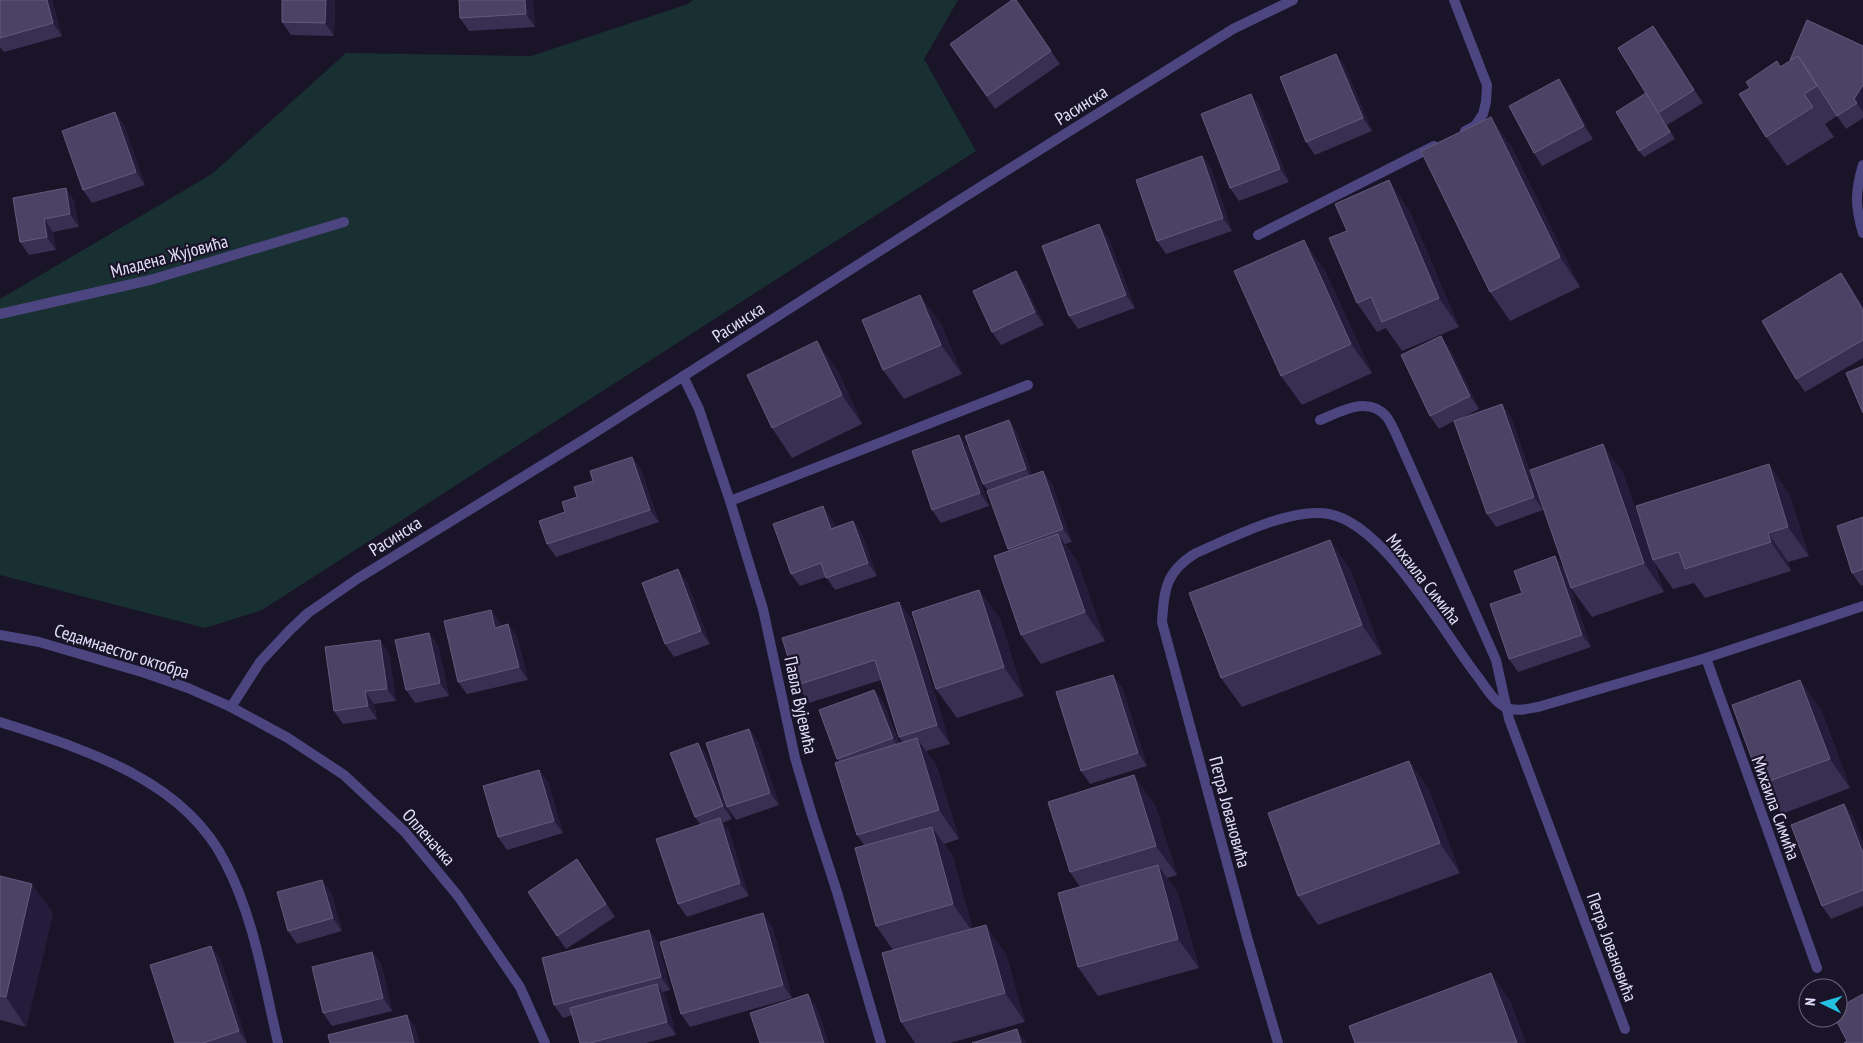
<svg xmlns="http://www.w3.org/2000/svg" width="1863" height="1043" viewBox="0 0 1863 1043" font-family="'PT Sans Narrow',sans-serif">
<rect width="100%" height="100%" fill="#191428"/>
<!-- green -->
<path fill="#183031" d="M693 0H958L924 59 976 151 262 610 205 628 0 575V299L212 174 346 53 531 56 688 4Z"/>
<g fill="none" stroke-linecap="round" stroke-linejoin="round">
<!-- service -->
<g stroke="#4c4580" stroke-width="10">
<path d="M1454 0 1487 85 1486 102 1483 114 1475 126 1465 131"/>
<path d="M1258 235 1434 146"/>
<path d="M1320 420C1340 412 1367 395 1386 416 1390 421 1393 428 1396 434L1496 660 1509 719 1625 1029"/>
<path d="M730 501 1028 385"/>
<path d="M1706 658 1817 968"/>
</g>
<!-- minor -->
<g stroke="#4c4580" stroke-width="10">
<path d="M1863 165C1855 191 1855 207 1863 233"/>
<path d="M0 314 150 280 344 222"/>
<path d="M683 376 699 409 730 501 763 609 795 758 812 815 837 892 881 1043"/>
<path d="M0 722C82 749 183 778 225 862 254 917 264 983 278 1043"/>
<path d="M1278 1043 1247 937 1162 622C1164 589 1166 571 1196 553 1232 538 1290 507 1329 514 1384 524 1442 630 1475 673 1484 684 1492 700 1505 707 1516 712 1527 709 1538 707L1706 658 1863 606"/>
</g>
<!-- tertiary -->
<g stroke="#4c4580" stroke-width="10">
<path d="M0 635 39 642 145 673 188 688 231 707 288 738 344 775 405 832 458 896 520 987 545 1043"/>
<path d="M231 707 260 662 289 631 308 613 357 579 588 437 958 201 1233 29 1293 0"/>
</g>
</g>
<!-- wall -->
<g fill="#392f53">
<path d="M0 0H52L62 36 4 52 0 47Z"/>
<path d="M335 0 334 36 291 35 282 22Z"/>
<path d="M533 0 535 27 469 31 460 18Z"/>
<path d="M1016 0 1060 64 995 109 950 44Z"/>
<path d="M1662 38 1703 103 1667 125 1664 121 1675 139 1644 157 1639 151 1646 93Z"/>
<path d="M1863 46V118L1846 129 1837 116 1825 124 1834 137 1787 166 1766 137 1750 88 1780 67Z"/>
<path d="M1336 54 1345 67 1372 131 1315 155 1306 142Z"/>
<path d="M1568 92 1593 139 1542 166 1534 153Z"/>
<path d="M1251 94 1260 107 1289 182 1239 201 1230 188Z"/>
<path d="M124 125 145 185 92 203 83 190Z"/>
<path d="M1511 146 1580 287 1510 321 1490 292Z"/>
<path d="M1202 156 1211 169 1232 231 1166 254 1157 241Z"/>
<path d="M66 188 74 201 79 227 53 232 56 250 29 255 20 242Z"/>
<path d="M1409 210 1459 327 1402 351 1386 328 1377 332 1357 303Z"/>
<path d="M1108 237 1135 308 1078 329 1069 316Z"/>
<path d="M1324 269 1372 373 1302 405 1281 376Z"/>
<path d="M1841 273 1850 286 1863 307V358L1805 392 1796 379Z"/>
<path d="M1025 284 1044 325 1001 345 992 332Z"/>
<path d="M941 324 962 374 904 399 883 370Z"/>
<path d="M1441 336 1450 349 1479 409 1458 420 1502 404 1511 417 1543 510 1496 527 1487 514 1454 421 1439 429 1430 416Z"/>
<path d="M838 371 862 424 792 458 772 428Z"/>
<path d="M1009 420 1017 433 1032 475 1043 471 1052 484 1072 542 1065 544 1078 563 1105 641 1041 664 1021 635 1009 551 988 491 983 484Z"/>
<path d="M959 435 968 447 989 506 941 523 932 510Z"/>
<path d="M632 457 641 470 659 522 556 557 547 544 565 512 577 497 593 481Z"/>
<path d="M1623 473 1647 543 1789 493 1809 556 1788 562 1791 571 1705 598 1694 583 1673 589 1654 562 1664 592 1592 617 1571 588Z"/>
<path d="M1863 517V585L1861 586 1852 573Z"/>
<path d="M832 519 835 527 853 521 862 534 877 576 835 590 826 577 800 586 791 574Z"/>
<path d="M1555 556 1564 569 1591 647 1518 672 1509 659 1522 593Z"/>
<path d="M1350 569 1382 654 1242 707 1221 678Z"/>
<path d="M687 582 710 644 674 657 665 644Z"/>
<path d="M979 590 1000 619 1024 696 957 718 936 689Z"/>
<path d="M899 602 912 620 950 744 926 751 937 767 959 839 944 844 953 857 972 928 1006 954 1025 1022 950 1043H915L901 1022 893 950 876 926 865 846 857 835 839 761 837 759 874 690 883 702 899 743 902 742 899 737 881 680 809 703 797 685Z"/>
<path d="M491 610 500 623 501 626 508 624 517 637 528 680 467 694 458 682Z"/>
<path d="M380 640 389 653 396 701 374 704 377 719 343 724 334 711Z"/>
<path d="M438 645 449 696 415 703 406 690Z"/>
<path d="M1122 687 1147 766 1090 784 1081 771Z"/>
<path d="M1821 709 1850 788 1782 814 1761 784Z"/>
<path d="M749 729 758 742 779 805 736 820 727 807Z"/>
<path d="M698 743 707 756 732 819 723 823 729 831 749 896 687 917 678 904 700 824 695 817Z"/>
<path d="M1409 761 1429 790 1460 873 1318 925 1298 896Z"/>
<path d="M539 770 548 782 563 833 507 850 498 837Z"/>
<path d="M1844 804 1853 817 1863 842V906L1831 919 1822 906Z"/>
<path d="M1155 805 1177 875 1167 878 1178 894 1199 968 1098 996 1078 967 1080 887 1070 872Z"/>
<path d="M577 859 615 917 566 949 557 936Z"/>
<path d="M0 876 53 913 26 1027 0 1020Z"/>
<path d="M331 892 342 931 297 944 288 931Z"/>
<path d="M772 926 792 998 690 1027 681 1014Z"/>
<path d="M658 942 670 990 663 992 666 997 676 1035 646 1043H580L572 1015 563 1018 554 1005Z"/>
<path d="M372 952 381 964 392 1011 332 1026 323 1013Z"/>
<path d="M220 958 247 1043H175Z"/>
</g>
<!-- shaded-wall -->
<g fill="#241c3a">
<path d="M47 0H52L62 36 53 23Z"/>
<path d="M326 0H335L334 36 325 23Z"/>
<path d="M525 0H533L535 27 526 14Z"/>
<path d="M1653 26 1662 38 1703 103 1694 90Z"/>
<path d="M1336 54 1345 67 1372 131 1363 118Z"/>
<path d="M1559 79 1568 92 1593 139 1584 126Z"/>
<path d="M1863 85V112L1854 99Z"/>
<path d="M1251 94 1260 107 1289 182 1280 169Z"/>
<path d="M115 112 124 125 145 185 136 172Z"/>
<path d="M1491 117 1511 146 1580 287 1560 257Z"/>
<path d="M1202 156 1211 169 1232 231 1223 218Z"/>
<path d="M1389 180 1409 210 1459 327 1439 298Z"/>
<path d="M66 188 74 201 79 227 70 214Z"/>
<path d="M44 219 53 232 56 250 47 237Z"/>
<path d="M1099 224 1108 237 1135 308 1126 295Z"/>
<path d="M1304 240 1324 269 1372 373 1351 344Z"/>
<path d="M1016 271 1025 284 1044 325 1035 312Z"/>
<path d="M1841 273 1850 286 1863 307V310Z"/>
<path d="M920 295 941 324 962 374 941 345Z"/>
<path d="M1441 336 1450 349 1479 409 1470 396Z"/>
<path d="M817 341 838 371 862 424 842 395Z"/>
<path d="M1502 404 1511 417 1543 510 1534 497Z"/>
<path d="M1009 420 1017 433 1034 482 1026 469Z"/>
<path d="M959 435 968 447 989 506 980 493Z"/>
<path d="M1603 444 1623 473 1664 592 1644 563Z"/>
<path d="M632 457 641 470 659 522 650 510Z"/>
<path d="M1769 464 1789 493 1809 556 1788 527Z"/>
<path d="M1043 471 1052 484 1072 542 1063 529Z"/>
<path d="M823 506 832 519 840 542 831 529Z"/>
<path d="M853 521 862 534 877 576 868 563Z"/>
<path d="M1768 533 1788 562 1791 571 1771 542Z"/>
<path d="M1058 534 1078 563 1105 641 1085 612Z"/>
<path d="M1330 540 1350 569 1382 654 1362 625Z"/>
<path d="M1555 556 1564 569 1591 647 1582 635Z"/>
<path d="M678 569 687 582 710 644 701 631Z"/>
<path d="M979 590 1000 619 1024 696 1004 667Z"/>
<path d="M899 602 912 620 950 744 937 725Z"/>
<path d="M491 610 500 623 504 640 495 628Z"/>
<path d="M508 624 517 637 528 680 519 667Z"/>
<path d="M429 633 438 645 449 696 440 683Z"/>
<path d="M380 640 389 653 396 701 387 689Z"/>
<path d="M1113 675 1122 687 1147 766 1138 753Z"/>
<path d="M1800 680 1821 709 1850 788 1830 759Z"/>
<path d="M874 690 883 702 901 751 893 738Z"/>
<path d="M365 691 374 704 377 719 368 706Z"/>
<path d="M749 729 758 742 779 805 770 793Z"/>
<path d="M917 738 937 767 959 839 939 810Z"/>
<path d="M698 743 707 756 732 819 723 806Z"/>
<path d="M1409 761 1429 790 1460 873 1440 843Z"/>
<path d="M539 770 548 782 563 833 554 821Z"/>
<path d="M1134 775 1155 805 1177 875 1156 846Z"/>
<path d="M1844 804 1853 817 1863 842V853Z"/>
<path d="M720 818 729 831 749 896 740 883Z"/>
<path d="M932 827 953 857 974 934 953 904Z"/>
<path d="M1158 865 1178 894 1199 968 1178 939Z"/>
<path d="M322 880 331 892 342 931 333 918Z"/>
<path d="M32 884 53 913 26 1027 6 997Z"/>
<path d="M763 913 772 926 792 998 783 985Z"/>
<path d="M986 925 1006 954 1025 1022 1005 993Z"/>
<path d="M649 930 658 942 670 990 661 977Z"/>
<path d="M211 946 220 958 247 1043 239 1031Z"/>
<path d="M372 952 381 964 392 1011 383 998Z"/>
<path d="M1491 973 1511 1002 1526 1043H1517Z"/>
<path d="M657 984 666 997 676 1035 667 1022Z"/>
<path d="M808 994 817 1007 829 1043H824Z"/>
<path d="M407 1015 416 1028 420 1043H414Z"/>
<path d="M1017 1029 1026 1042V1043H1021Z"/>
</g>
<!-- building -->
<g fill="#4b4265" stroke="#635b7c">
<path d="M0 0H47L53 23 0 38Z"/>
<path d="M282 0H326L325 23 282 22Z"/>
<path d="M459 0H525L526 14 460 18Z"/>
<path d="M1012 0H1016L1051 51 987 96 950 44Z"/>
<path d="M1807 20 1863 46V85L1854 99 1857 103 1837 116 1805 66 1798 56 1790 60Z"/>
<path d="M1653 26 1694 90 1658 113 1618 48Z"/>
<path d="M1336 54 1363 118 1306 142 1280 77Z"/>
<path d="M1798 56 1817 86 1804 94 1813 107 1766 137 1739 94 1750 88 1746 82 1777 61 1780 67Z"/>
<path d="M1559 79 1584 126 1534 153 1509 106Z"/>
<path d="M1646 93 1670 132 1639 151 1616 112Z"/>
<path d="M1251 94 1280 169 1230 188 1201 114Z"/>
<path d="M115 112 136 172 83 190 62 131Z"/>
<path d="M1491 117 1560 257 1490 292 1421 151Z"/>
<path d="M1202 156 1223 218 1157 241 1136 180Z"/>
<path d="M1389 180 1439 298 1382 322 1371 297 1357 303 1329 238 1347 231 1335 204Z"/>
<path d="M66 188 70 214 44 219 47 237 20 242 13 198Z"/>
<path d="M1099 224 1126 295 1069 316 1042 246Z"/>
<path d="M1304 240 1351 344 1281 376 1234 271Z"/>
<path d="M1016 271 1035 312 992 332 973 291Z"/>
<path d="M1841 273 1863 310V340L1796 379 1762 321Z"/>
<path d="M920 295 941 345 883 370 862 320Z"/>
<path d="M1441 336 1470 396 1430 416 1401 355Z"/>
<path d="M817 341 842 395 772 428 747 375Z"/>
<path d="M1863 366V413L1846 373Z"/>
<path d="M1502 404 1534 497 1487 514 1454 421Z"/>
<path d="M1009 420 1026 469 983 484 965 436Z"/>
<path d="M959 435 980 493 932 510 912 451Z"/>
<path d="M1603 444 1644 563 1571 588 1530 470Z"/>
<path d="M632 457 650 510 547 544 539 521 565 512 562 502 577 497 574 487 593 481 590 471Z"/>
<path d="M1769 464 1788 527 1768 533 1771 542 1685 569 1679 552 1653 560 1636 506Z"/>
<path d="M1043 471 1063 529 1008 549 987 491Z"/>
<path d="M823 506 831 529 853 521 868 563 826 578 821 563 791 574 773 524Z"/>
<path d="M1863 517V569L1852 573 1837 526Z"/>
<path d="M1058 534 1085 612 1021 635 994 556Z"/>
<path d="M1330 540 1362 625 1221 678 1189 593Z"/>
<path d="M1555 556 1582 635 1509 659 1490 604 1522 593 1514 571Z"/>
<path d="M678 569 701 631 665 644 642 583Z"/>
<path d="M979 590 1004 667 936 689 912 612Z"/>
<path d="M899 602 937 725 899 737 875 660 797 685 782 638Z"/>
<path d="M491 610 495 628 508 624 519 667 458 682 444 621Z"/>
<path d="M429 633 440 683 406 690 395 640Z"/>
<path d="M380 640 387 689 365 691 368 706 334 711 325 647Z"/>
<path d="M1113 675 1138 753 1081 771 1056 692Z"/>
<path d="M1800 680 1830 759 1761 784 1732 705Z"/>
<path d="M874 690 893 738 837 759 819 710Z"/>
<path d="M749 729 770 793 727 807 706 743Z"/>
<path d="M917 738 939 810 857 835 835 763Z"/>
<path d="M698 743 723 806 695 817 670 753Z"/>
<path d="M1409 761 1440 843 1298 896 1268 813Z"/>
<path d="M539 770 554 821 498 837 483 786Z"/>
<path d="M1134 775 1156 846 1070 872 1048 802Z"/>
<path d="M1844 804 1863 853V890L1822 906 1791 825Z"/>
<path d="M720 818 740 883 678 904 656 839Z"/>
<path d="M932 827 953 904 876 926 855 848Z"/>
<path d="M577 859 606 904 557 936 528 892Z"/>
<path d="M1158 865 1178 939 1078 967 1058 893Z"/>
<path d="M0 876 32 884 6 997 0 996Z"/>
<path d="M322 880 333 918 288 931 277 892Z"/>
<path d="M763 913 783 985 681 1014 660 942Z"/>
<path d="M986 925 1005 993 901 1022 882 953Z"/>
<path d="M649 930 661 977 554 1005 542 958Z"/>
<path d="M211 946 239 1031 203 1043H175L150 965Z"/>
<path d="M372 952 383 998 323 1013 312 967Z"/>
<path d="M1491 973 1517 1043H1355L1349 1026Z"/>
<path d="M657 984 667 1022 590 1043H580L570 1008Z"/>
<path d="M808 994 824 1043H760L750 1013Z"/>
<path d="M1863 994V1043H1844L1847 1041 1835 1018H1838V1008Z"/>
<path d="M407 1015 414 1043H330L328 1035Z"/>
<path d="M1017 1029 1021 1043H972Z"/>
</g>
<g text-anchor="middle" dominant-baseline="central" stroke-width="4.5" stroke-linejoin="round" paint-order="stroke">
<!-- street labels -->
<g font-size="18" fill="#e4dffb" stroke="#191428">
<text transform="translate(1081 105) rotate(-32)">Расинска</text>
<text transform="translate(169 256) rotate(-15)">Младена Жујовића</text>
<text transform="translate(738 322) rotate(-33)">Расинска</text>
<text transform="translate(395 536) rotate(-32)">Расинска</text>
<text transform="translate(1424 579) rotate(52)">Михаила Симића</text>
<text transform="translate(122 651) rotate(18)">Седамнаестог октобра</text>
<text transform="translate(801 705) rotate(78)">Павла Вујевића</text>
<text transform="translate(1776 808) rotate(70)">Михаила Симића</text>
<text transform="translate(1230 812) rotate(75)">Петра Јовановића</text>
<text transform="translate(429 837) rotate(48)">Опленачка</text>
<text transform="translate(1612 947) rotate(70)">Петра Јовановића</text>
</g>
</g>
<!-- north arrow -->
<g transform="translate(1823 1003) rotate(275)"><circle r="24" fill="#191428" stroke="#6a657c"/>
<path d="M0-4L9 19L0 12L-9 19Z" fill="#24c0e2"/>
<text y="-8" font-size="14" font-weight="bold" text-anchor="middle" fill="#e4dffb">N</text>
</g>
</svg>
